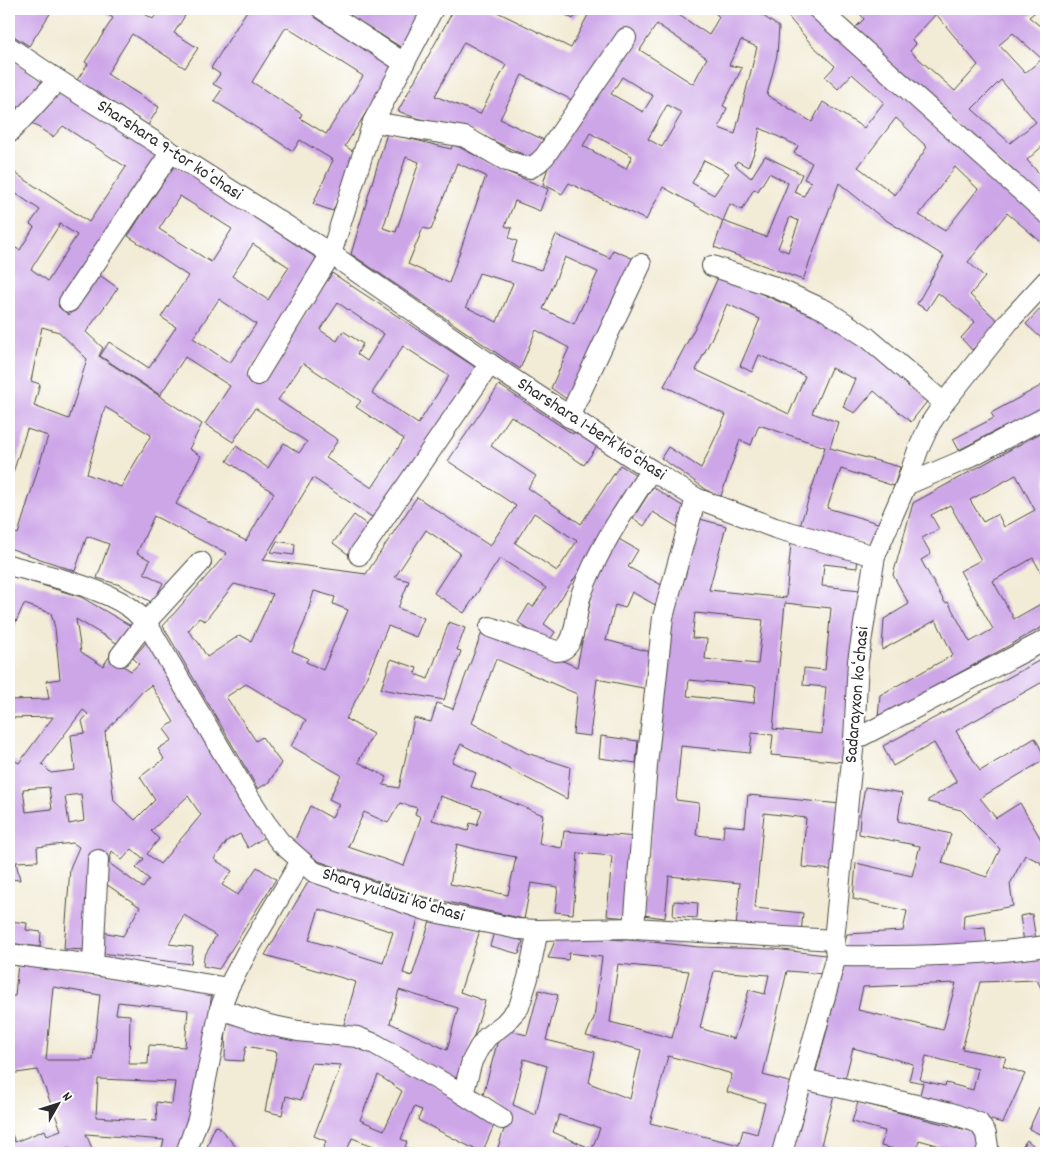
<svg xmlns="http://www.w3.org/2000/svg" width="1055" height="1162" viewBox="0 0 1055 1162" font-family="Dekko,sans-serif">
<rect width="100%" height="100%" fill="#fff"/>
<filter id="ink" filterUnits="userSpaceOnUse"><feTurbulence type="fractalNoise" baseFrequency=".02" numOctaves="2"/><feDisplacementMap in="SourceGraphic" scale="10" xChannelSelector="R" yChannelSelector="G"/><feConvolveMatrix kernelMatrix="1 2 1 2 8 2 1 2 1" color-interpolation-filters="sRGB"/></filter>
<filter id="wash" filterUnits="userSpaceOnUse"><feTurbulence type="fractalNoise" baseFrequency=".0096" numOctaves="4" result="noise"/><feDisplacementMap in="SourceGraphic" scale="20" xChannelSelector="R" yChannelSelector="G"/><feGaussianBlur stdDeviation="1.12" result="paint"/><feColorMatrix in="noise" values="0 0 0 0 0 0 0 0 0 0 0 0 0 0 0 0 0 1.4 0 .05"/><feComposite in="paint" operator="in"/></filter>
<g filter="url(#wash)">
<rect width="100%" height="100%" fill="#f2ebd5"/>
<g id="blocks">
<!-- building -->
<g fill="#cda6e8" fill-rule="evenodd">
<path d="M9 9H53L29 46 9 33Z"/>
<path d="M99 9H141L140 11 153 19 160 9H177L186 14 174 33 198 48 185 68 132 34 107 74 159 107 148 125 77 80 88 64 85 62 113 18Z"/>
<path d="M248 9H307L396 65 345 146 357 154 333 211 313 204 333 160 300 140 293 151 214 101 222 89 213 84 220 74 211 68ZM286 27 363 76 326 134 300 118 302 114 252 82Z"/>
<path d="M339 9H371L379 14 382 9H425L404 49Z"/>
<path d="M454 9H491L571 48 591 9H670L709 35 719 17 713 10 714 9H753L779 27 777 55 767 95 812 122 823 102 864 128 884 102 852 74 838 89 825 77 835 66 812 45 786 14 780 9H812L954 141 1046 223V246L1007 213 968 262 985 277 970 295 1000 323 972 350 961 338 975 322 938 293 927 310 917 304 944 256 881 217 839 183 803 280 714 247 723 221 766 237 788 183 769 173 758 191 754 189 742 210 730 204 723 221 663 187 646 220 569 183 562 194 543 184 551 157 572 100 522 75 500 119 544 140 531 158 474 132 413 117 398 111ZM657 24 707 58 693 84 640 50ZM741 40 757 47 735 134 719 128 727 108 723 106 742 68 729 65ZM464 42 506 65 480 114 435 96ZM622 77 653 96 643 112 611 94ZM667 105 682 113 662 147 648 139ZM896 118 927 147 895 195 858 167ZM760 128 798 146 794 153 812 163 804 179 811 182 804 196 794 192 802 174 765 156 751 178 735 165 737 161 748 167 756 148ZM590 133 632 156 626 169 583 146ZM704 160 729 173 714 195 692 183ZM955 167 978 189 945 231 919 215ZM790 217 799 221 788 252 778 248Z"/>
<path d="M556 9H580L573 19Z"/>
<path d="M857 9H1039L1029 17 1046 31V143L1027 160 1044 179 1046 177V205L853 30 864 19ZM936 14 978 65 955 91 910 51 916 44 912 40ZM1013 33 1042 59 1025 73 999 45ZM1001 80 1036 122 1010 143 972 109Z"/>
<path d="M9 58 42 81 23 110 9 100V91L11 88 9 86Z"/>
<path d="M55 88 159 156 106 233 58 306 69 315 98 274 118 288 86 332 103 348 99 356 202 424 189 449 201 456 176 504 246 541 274 493 227 461 236 446 268 468 284 443 299 453 307 442 255 408 233 442 205 424 230 386 185 357 160 395 100 356 109 342 149 368 176 327 161 317 188 276 128 236 175 164 321 261 247 374 256 380 260 383 332 273 478 369 378 521 313 478 263 560 366 574 417 497 490 546 516 506 448 461 499 385 573 434 575 431 597 446 584 465 511 416 491 446 536 476 528 488 581 524 620 465 641 478 544 624 555 632 546 646 530 635 532 632 518 622 529 604 533 607 546 588 500 558 464 613 434 593 460 553 426 530 395 577 409 581 398 608 424 618 416 637 388 626 362 688 346 719 373 734 358 762 387 777 383 785 399 788 414 718 431 722 437 703 453 709 484 627 577 667 596 573 615 537 638 550 628 567 669 589 659 607 632 592 625 608 615 605 606 640 654 653 648 689 597 679 590 736 573 734 577 694 496 659 472 723 527 753 570 767 567 799 461 744 452 762 476 773 471 787 487 792 543 815 539 844 562 848 564 831 637 837 628 918 607 916 612 856 578 853 573 914 555 912 558 887 531 883 524 919 420 896 318 861 293 844 310 806 332 818 339 804 329 799 341 775 291 746 306 720 246 684 226 697 256 741 262 737 281 763 269 782 258 789 163 626 227 553 210 545 154 516 137 553 150 560 144 573 163 583 153 603 120 585 97 578 109 544 87 536 75 571 9 548V531L18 534 48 436 27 429 9 485V245L20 250 34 227 30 224 40 210 9 189V169L89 222 126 167 63 126 53 137 27 120ZM180 196 232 229 211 262 159 229ZM60 224 77 235 48 281 31 269ZM253 244 289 267 268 300 232 276ZM219 299 256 324 230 363 193 338ZM338 303 384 334 367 361 357 354 363 344 343 331 337 341 320 330ZM42 327 59 332 87 359 69 419 34 406 40 384 31 381ZM403 346 449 376 418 424 372 393ZM303 363 361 401 356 407 404 439 372 488 326 458 338 440 278 400ZM105 407 151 435 121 487 87 474ZM534 513 577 541 557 571 515 543ZM234 584 273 594 251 641 240 635 207 657 198 642 188 631 199 618 205 621ZM314 591 335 597 333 604 348 610 323 670 306 662 308 658 292 651 305 621ZM440 796 482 810 477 825 470 823 468 831 432 820ZM400 803 417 808 415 814 421 817 404 866 348 847 364 812 388 823ZM457 844 479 850 516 857 508 895 450 884Z"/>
<path d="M387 133 451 149 453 144 510 173 548 189 540 211 515 201 505 226 512 228 509 238 517 241 511 261 541 270 556 235 610 258 613 250 634 259 571 402 551 388 569 348 536 330 520 369 351 254ZM406 157 419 162 396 232 383 228ZM457 163 486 176 449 283 408 264 423 228 431 230ZM565 257 598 272 574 324 543 309ZM479 273 513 283 497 322 466 307Z"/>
<path d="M719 275 782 303 829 321 872 350 929 399 911 422 874 391 855 413 843 407 855 379 831 368 812 413 838 422 830 448 900 467 894 486 841 469 827 508 881 524 873 546 800 526 825 447 759 425 751 445 740 440 720 499 661 458 668 447 701 468 726 415 664 386 699 320ZM727 304 760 319 740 366 752 372 759 355 805 376 789 414 696 370 717 327Z"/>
<path d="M1046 303V333L1041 338 1026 324Z"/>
<path d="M1046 383V410L1002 434 999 429 959 450 953 439 994 418 991 413Z"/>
<path d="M1046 430V581L1033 558 993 581 1014 619 1046 601V625L878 718 880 695 953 655 936 620 882 650 884 619 909 604 893 575 913 503ZM1016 475 1035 510 1004 527 998 514 983 522 970 500ZM950 505 981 560 960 571 993 629 970 642 948 602 945 603 921 560 931 554 922 538 939 529 931 515Z"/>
<path d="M653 487 690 511 679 528 653 512 644 526 633 518Z"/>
<path d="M354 515 370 527 349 555 333 543Z"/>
<path d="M700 519 726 526 709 590 786 598 791 543 826 547 858 554 857 568 824 564 822 586 860 590 843 762 771 755 773 735 752 733 750 753 681 746 676 800 699 803 696 835 723 838 724 825 745 827 748 795 841 804 834 870 802 867 806 818 764 813 755 908 803 913 801 933 736 927 740 883 669 876 665 918 643 915 674 587 682 588ZM785 603 831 608 825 670 804 668 803 685 826 687 822 734 773 729ZM695 613 763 620 758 664 705 659 707 639 692 638ZM689 680 756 686 754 703 687 696Z"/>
<path d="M277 541 295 544 294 555 271 552Z"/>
<path d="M9 575 81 597 131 626 120 645 76 619 81 652 103 666 109 657 131 671 139 664 133 658 149 639 266 836 248 848 240 834 228 840 214 859 232 871 222 885 238 895 257 867 276 879 219 969 203 966 204 957 216 936 184 915 169 944 193 947 191 964 101 953 102 932 123 936 140 907 103 882 88 950 64 949 70 868 79 847 73 843 37 847 38 861 16 862 20 880 9 879V758L19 763 53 717 9 718V700L49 699 46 681 60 679 55 628 51 613 24 604 9 637ZM151 685 174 722 164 729 172 740 158 749 164 759 140 777 155 800 135 820 114 801 105 732 143 691ZM83 710 88 714 82 721 85 733 71 735 75 770 51 773 42 764ZM49 787 52 809 26 812 23 789ZM81 794 84 821 69 824 65 796ZM188 796 201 815 160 864 147 854 159 839 151 831ZM132 849 144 859 136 868 149 879 143 888 109 863 112 851 122 860Z"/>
<path d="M449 622 465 628 457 650 461 651 444 700 381 689 391 659 417 668 415 674 428 679Z"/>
<path d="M1046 657V680L956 731 980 771 1035 738 1046 759 980 798 996 818 1020 803 1046 848V874L1040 862 1025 855 1010 884 1013 906 964 915 963 929 985 927 987 946 843 950 847 934 903 931 907 911 853 899 856 863 912 876 920 846 859 834 860 815 865 787 902 793 898 821 951 834 942 863 987 877 1000 849 961 810 928 802V800L957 782 934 743 893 766 883 746Z"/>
<path d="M601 736 638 741 636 763 599 758Z"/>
<path d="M310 879 420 912 403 973 412 976 432 915 480 930 460 992 485 1001 460 1080 367 1035 343 1028 356 982 265 955ZM319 909 393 932 383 963 309 940ZM399 990 458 1008 447 1050 390 1023Z"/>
<path d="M674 901 698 903 697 918 673 916Z"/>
<path d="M1032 914 1036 940 1024 942 1020 916Z"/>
<path d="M9 921 27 923 26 930 41 932 40 947 9 943Z"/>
<path d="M494 932 523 941 519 954 490 946Z"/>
<path d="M557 936 642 941 699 947 774 949 826 955 824 974 787 971 763 1075 796 1084 777 1153H694L670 1148 668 1153H496L509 1115 483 1095 501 1029 527 1035 539 990 558 995 546 1040 595 1052 589 1083 630 1099 641 1050 586 1036 594 1018 602 957 569 953 568 960 548 958ZM618 964 689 971 672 1038 610 1022ZM714 971 769 975 765 994 749 990 734 1039 700 1028ZM668 1056 692 1062 732 1074 727 1092 765 1103 757 1134 743 1130 739 1145 650 1123ZM524 1059 547 1066 536 1115 513 1105ZM559 1115 600 1128 592 1149 553 1132Z"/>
<path d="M1046 949V993L1044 994 1037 980 980 982 962 1049 1006 1057 1003 1066 1025 1074 1003 1123 918 1102 923 1083 909 1080 913 1064 853 1048 844 1083 815 1075 845 961ZM956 983 943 1030 858 1010 863 987ZM926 1056 978 1069 973 1090 946 1083 945 1086 920 1080Z"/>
<path d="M18 962 212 988 205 1067 182 1153H141L142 1150 161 1152 164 1140 86 1134 94 1153H73L70 1148 55 1153H53L52 1149 40 1153H14L13 1151 9 1153V1127L15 1142 45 1130 47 1135 61 1130 38 1070 9 1074V996H15ZM53 987 100 995 93 1060H46ZM118 1002 188 1010 185 1047 149 1045 148 1064H129L130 1015 116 1014ZM98 1079 175 1082 172 1104 156 1102 157 1121 96 1117Z"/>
<path d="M226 1018 372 1046 495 1123 482 1153 418 1120 422 1110 414 1107 401 1139 407 1142 405 1147 422 1153H392L352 1138 346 1153H322L326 1141 314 1136 341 1065 311 1063 301 1100 286 1096 282 1115 265 1111 277 1052 246 1046 243 1061 225 1060ZM378 1075 402 1091 384 1130 360 1120Z"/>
<path d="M808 1089 834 1096 821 1145 826 1146 824 1153H792Z"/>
<path d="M858 1102 982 1134 977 1153H954L955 1150 919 1140 916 1153H911L881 1146 885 1131 852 1122Z"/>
<path d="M1039 1107 1046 1110V1137L1029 1129Z"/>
<path d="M218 1126 241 1153H205L214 1127Z"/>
<path d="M1027 1140 1042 1153H1017Z"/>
</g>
</g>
</g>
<g filter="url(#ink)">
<use href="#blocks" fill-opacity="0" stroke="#494844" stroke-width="1"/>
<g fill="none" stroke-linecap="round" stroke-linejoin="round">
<defs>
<g id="minor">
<path d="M322 9 404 63"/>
<path d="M818 9 1046 213"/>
<path d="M9 47 58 80 331 254 490 364 651 470 696 498 775 528 875 556"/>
<path d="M373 122 465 137 507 161 530 168 539 162 545 156 626 38"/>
<path d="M9 133 58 80"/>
<path d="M712 266 772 286 825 310 868 338 944 403"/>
<path d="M69 302 171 152"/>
<path d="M257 375 331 254 373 122 433 9"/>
<path d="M569 417 641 264"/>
<path d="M906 485 964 460 1046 417"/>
<path d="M359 555 490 364"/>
<path d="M9 565C44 575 99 586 129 607 135 611 140 617 146 622L247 794 265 822 280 842 314 872 429 911 518 929 538 930 634 928 834 940"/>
<path d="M490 627 556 651C578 651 575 610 581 595 597 550 625 510 651 470"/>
<path d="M120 656 146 622 201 562"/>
<path d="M854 740 1046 640"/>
<path d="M634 928 647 765 663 617 696 498"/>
<path d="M9 954 93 965 228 988"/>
<path d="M836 956C906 957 977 956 1046 946"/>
<path d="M93 965 98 860"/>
<path d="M220 1009 269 1025 298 1031 357 1037 375 1044 463 1094 502 1119"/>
<path d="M803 1079 951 1113 979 1123 986 1134 988 1147 986 1153"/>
<path d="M463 1094 472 1061 479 1048 487 1037 504 1024 519 1007 528 978 538 930"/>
<path d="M186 1153 198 1119 220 1009 228 988 247 952 301 861"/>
<path d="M782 1153 836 956 834 940 854 740 858 661 875 556 906 485 918 450 930 424 944 403 1011 319 1046 281"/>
</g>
</defs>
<!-- minor casing -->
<use href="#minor" stroke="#494844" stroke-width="22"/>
<!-- minor -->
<use href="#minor" stroke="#fff" stroke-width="20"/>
</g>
</g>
<g text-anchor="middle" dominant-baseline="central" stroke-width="4.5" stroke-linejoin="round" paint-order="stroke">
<!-- street labels -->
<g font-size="18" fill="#2b2b2b" stroke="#fff">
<text transform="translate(169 151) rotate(33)">Sharshara 9-tor koʻchasi</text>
<text transform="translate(591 430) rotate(33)">Sharshara 1-berk koʻchasi</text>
<text transform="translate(858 695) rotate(-85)">Sadarayxon koʻchasi</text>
<text transform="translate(393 896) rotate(17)">Sharq yulduzi koʻchasi</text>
</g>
</g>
<!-- margin -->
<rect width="1055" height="1162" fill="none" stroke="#fff" stroke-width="30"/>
<!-- north arrow -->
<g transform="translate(58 1104) rotate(51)" stroke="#ffffff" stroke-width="4" paint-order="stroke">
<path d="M0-4L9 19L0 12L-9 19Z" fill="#2b2b2b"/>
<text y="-8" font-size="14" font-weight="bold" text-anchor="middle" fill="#2b2b2b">N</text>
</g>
</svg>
